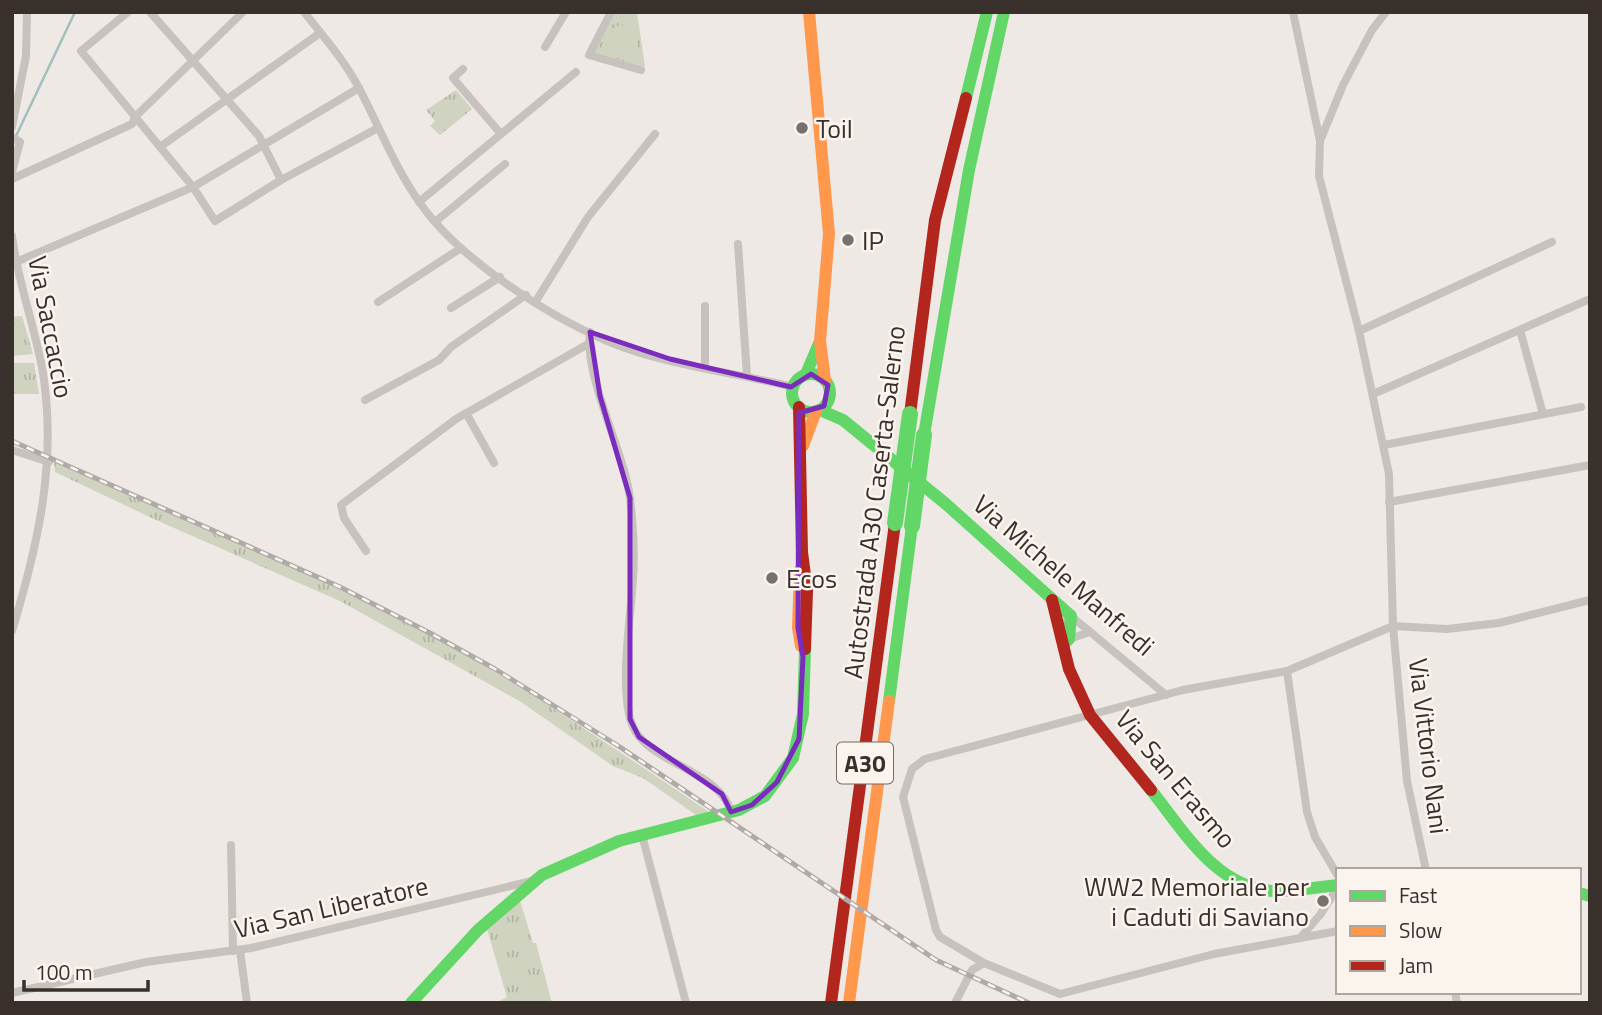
<svg xmlns="http://www.w3.org/2000/svg" width="1602" height="1015" viewBox="0 0 1602 1015" font-family="'Titillium Web',sans-serif">
<defs>
<pattern id="grass-tufts" width="24" height="20" patternUnits="userSpaceOnUse" patternTransform="scale(1.75)"><rect width="24" height="20" fill="#cfd3bf"/><path d="M3 7l-1-3M5 7V3M7 7l1-3M15 17l-1-3M17 17v-4M19 17l1-3" fill="none" stroke="#b2b5a4"/></pattern>
</defs>
<rect width="100%" height="100%" fill="#eee9e4"/>
<!-- grass -->
<g fill="url(#grass-tufts)">
<path d="M615 12H637L645 67 592 52Z"/>
<path d="M456 90 472 109 440 135 430 126 435 121 426 110Z"/>
<path d="M22 316 33 354 12 356V317Z"/>
<path d="M12 363H34L39 394H12Z"/>
<path d="M54 462C176 517 302 568 420 630 522 684 617 750 712 814L699 817 643 778 613 766 521 702 340 601 156 520 55 472Z"/>
<path d="M520 901 533 943H536L552 1003H496L507 997 486 926Z"/>
</g>
<!-- park -->
<circle fill="#cfd3bf" cx="623" cy="40" r="15"/>
<g fill="none" stroke-linecap="round" stroke-linejoin="round">
<!-- stream -->
<path stroke="#a1bfbe" stroke-width="2.5" d="M16 136 75 12"/>
<!-- street -->
<g stroke="#c7c2bd" stroke-width="8">
<path d="M128 12 81 51 193 187 215 221 281 180 378 128"/>
<path d="M150 12 259 136 281 180"/>
<path d="M304 12C324 37 345 61 360 90 380 128 395 168 420 203 457 257 546 315 607 341 664 365 732 372 793 387"/>
<path d="M611 12 589 55 641 70"/>
<path d="M1293 12 1320 141"/>
<path d="M1386 12 1372 30 1343 85 1320 141 1319 176 1359 331 1389 474 1393 626 1407 781 1426 870"/>
<path d="M545 47 566 12"/>
<path d="M463 69 453 78 501 134"/>
<path d="M12 127 26 56 27 12"/>
<path d="M12 137 20 142 12 172"/>
<path d="M160 147 320 33"/>
<path d="M12 179 132 124 136 116 243 12"/>
<path d="M419 202 576 72"/>
<path d="M435 222 505 164"/>
<path d="M12 236C18 283 35 327 43 373 57 463 38 545 12 631"/>
<path d="M738 244 747 376"/>
<path d="M16 262 193 187 359 88"/>
<path d="M536 301 588 217 655 134"/>
<path d="M378 302 461 248"/>
<path d="M705 306V367"/>
<path d="M451 308 500 277"/>
<path d="M1520 330 1543 414"/>
<path d="M1359 331 1552 242"/>
<path d="M590 332C584 378 624 450 630 498 633 524 635 552 633 578 631 616 618 692 633 727 650 764 721 771 731 812"/>
<path d="M1373 394 1590 299"/>
<path d="M365 400 439 360 451 347 526 295"/>
<path d="M466 413 494 463"/>
<path d="M1384 445 1581 407"/>
<path d="M12 450 49 462"/>
<path d="M1389 502 1590 465"/>
<path d="M366 551 344 518 341 505 456 419 590 343"/>
<path d="M1060 627 1071 616 1166 695"/>
<path d="M1069 639 1090 632"/>
<path d="M1287 671 1307 812 1315 837 1338 876"/>
<path d="M642 835 686 1003"/>
<path d="M231 845 233 951"/>
<path d="M1300 938 1338 931"/>
<path d="M240 950 247 1003"/>
<path d="M984 963 940 937 936 930 903 797 912 769 925 759 1183 690 1287 671 1393 626 1447 629 1499 623 1590 600"/>
<path d="M1455 992 1457 1003"/>
<path d="M12 993 146 962 251 948 532 881"/>
<path d="M955 1003 972 970 984 963 1060 994 1214 954 1300 938 1320 915 1338 887"/>
</g>
<!-- fast -->
<g stroke="#63d668" stroke-width="12">
<path d="M966 98 987 12"/>
<path d="M806 374 820 341"/>
<circle cx="811" cy="393" r="19"/>
<path d="M820 410 843 420 946 504 1071 616 1069 639 1063 645"/>
<path d="M924 435 969 170 1004 12"/>
<path d="M889 701 912 526"/>
<path d="M1151 790C1183 830 1216 888 1273 891 1294 892 1317 887 1338 885"/>
<path d="M1579 893 1590 896"/>
<path d="M411 1003 478 930 542 875 619 841 739 810 765 796 793 758 803 714 805 649"/>
</g>
<!-- slow -->
<g stroke="#ff974d" stroke-width="12">
<path d="M809 12 829 234 820 341 825 380"/>
<path d="M803 446 816 411"/>
<path d="M800 570 798 628 801 646"/>
<path d="M849 1003 889 701"/>
</g>
<!-- jam -->
<g stroke="#b3261e" stroke-width="12">
<path d="M799 407 802 552 807 591 805 649"/>
<path d="M910 414 935 220 966 98"/>
<path d="M1052 600 1069 669 1090 715 1151 790"/>
<path d="M831 1003 895 523"/>
</g>
<defs>
<path id="rail" d="M12 441 340 587 430 633 495 669 620 747 936 960 1029 1003"/>
</defs>
<!-- rail casing -->
<use href="#rail" stroke="#afaaa7" stroke-width="5"/>
<!-- rail -->
<use href="#rail" stroke="#faf4ed" stroke-width="2.5" stroke-dasharray="8" stroke-linecap="butt"/>
<!-- fast-bridge -->
<g stroke="#63d668" stroke-width="16">
<path d="M895 523 910 414"/>
<path d="M912 526 924 435"/>
</g>
</g>
<!-- marked area -->
<path fill="none" stroke="#7b2cbf" stroke-width="5" stroke-linejoin="round" d="M590 332 670 359 791 387 811 374 828 385 824 406 799 413 798 628 803 657 799 739 777 782 752 805 731 812 722 794 639 737 630 719V498L600 396Z"/>
<!-- markers -->
<g fill="#78706c" stroke="#faf4ed" stroke-width="2.5">
<circle cx="802" cy="128" r="7"/>
<circle cx="848" cy="240" r="7"/>
<circle cx="772" cy="578" r="7"/>
<circle cx="1323" cy="901" r="7"/>
</g>
<g text-anchor="middle" dominant-baseline="central" stroke-width="5" stroke-linejoin="round" paint-order="stroke">
<!-- shield labels -->
<rect fill="#faf4ed" stroke="#736a65" stroke-width="2" x="837" y="742.5" width="56" height="41" rx="5"/>
<g font-size="24" font-weight="bold" fill="#392f2b">
<text x="865" y="763">A30</text>
</g>
<!-- poi labels -->
<g font-size="26" fill="#392f2b" stroke="#faf4ed" text-anchor="start">
<text x="816" y="128">Toil</text>
<text x="862" y="240">IP</text>
<text x="786" y="578">Ecos</text>
<text x="1309" y="886" text-anchor="end">WW2 Memoriale per<tspan x="1309" dy="30">i Caduti di Saviano</tspan></text>
</g>
<!-- street labels -->
<g font-size="26" fill="#392f2b" stroke="#faf4ed">
<text transform="translate(51 327) rotate(79)">Via Saccaccio</text>
<text transform="translate(874 502) rotate(-83)">Autostrada A30 Caserta-Salerno</text>
<text transform="translate(1064 575) rotate(41)">Via Michele Manfredi</text>
<text transform="translate(1429 746) rotate(83)">Via Vittorio Nani</text>
<text transform="translate(1176 779) rotate(50)">Via San Erasmo</text>
<text transform="translate(331 907) rotate(-13)">Via San Liberatore</text>
</g>
</g>
<!-- border -->
<rect width="1602" height="1015" fill="none" stroke="#392f2b" stroke-width="28"/>
<!-- legend -->
<rect x="1336" y="868" width="245" height="126" fill="#faf4ed" stroke="#ada59f" stroke-width="2"/>
<rect x="1350" y="891" width="35" height="10" fill="#63d668" stroke="#ada59f" stroke-width="2"/>
<text x="1399" y="903" font-size="21" fill="#392f2b">Fast</text>
<rect x="1350" y="926" width="35" height="10" fill="#ff974d" stroke="#ada59f" stroke-width="2"/>
<text x="1399" y="938" font-size="21" fill="#392f2b">Slow</text>
<rect x="1350" y="961" width="35" height="10" fill="#b3261e" stroke="#ada59f" stroke-width="2"/>
<text x="1399" y="973" font-size="21" fill="#392f2b">Jam</text>
<!-- scale -->
<path d="M24 980v10h124v-10" fill="none" stroke="#392f2b" stroke-width="3.5"/>
<text x="35" y="980" font-size="21" fill="#392f2b" stroke="#faf4ed" stroke-width="5" paint-order="stroke">100 m</text>
</svg>
